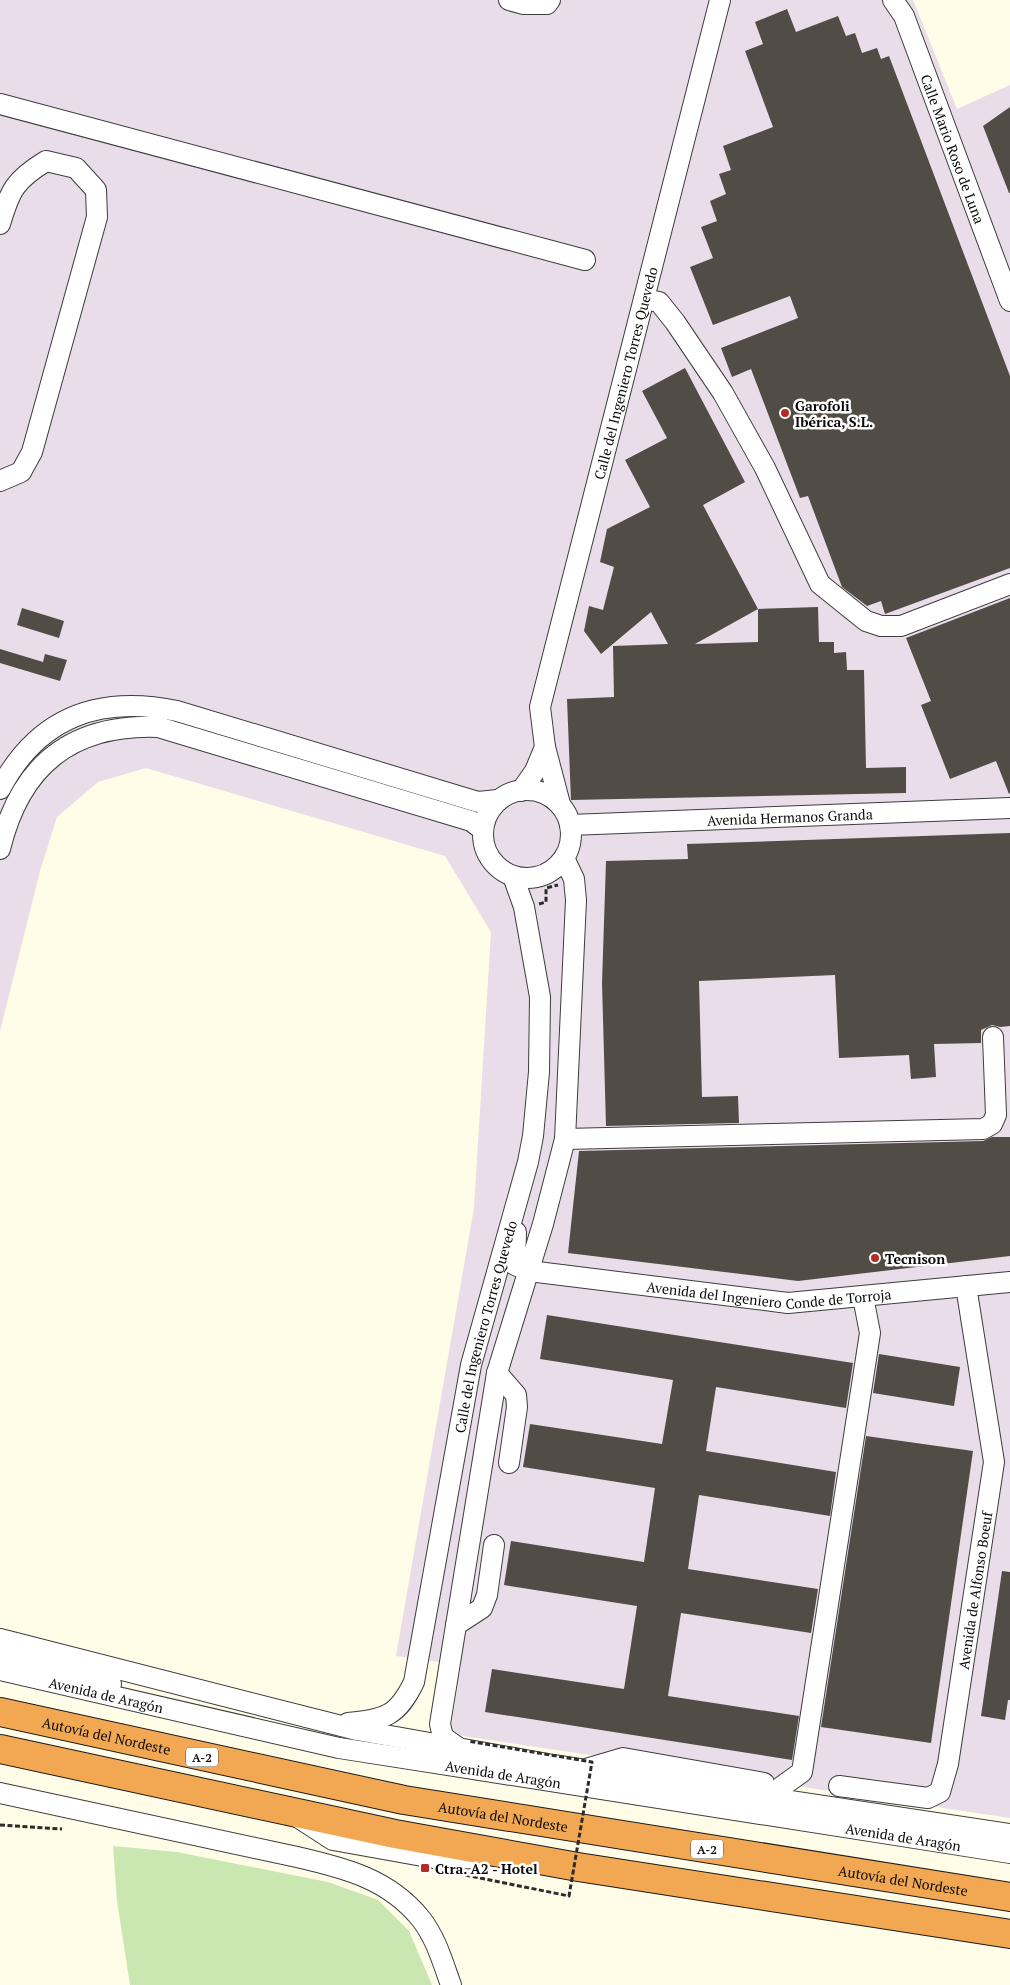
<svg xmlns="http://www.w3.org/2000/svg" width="1010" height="1985" viewBox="0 0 1010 1985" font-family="'PT Serif',serif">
<rect width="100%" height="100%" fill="#fffce7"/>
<!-- industrial -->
<path fill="#e9dde9" d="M0 0H913L957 109 1010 85V1818L450 1734 461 1665 396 1656 474 1208 491 932 445 856 146 768 98 782 57 817 40 871 0 1031Z"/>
<!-- green -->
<path fill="#cae7b2" d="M113 1846 177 1852 328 1882 378 1900 409 1931 432 1985H130L117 1901Z"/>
<!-- building -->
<g fill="#524c46" fill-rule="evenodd">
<path d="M787 9 796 32 838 16 846 36 855 33 862 53 877 48 881 59 889 56 1010 376V568L885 614 881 601 867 606 842 587 808 496 800 498 751 369 732 377 721 348 798 318 790 296 713 325 690 267 713 258 701 227 717 221 710 201 726 194 719 174 731 170 723 146 773 127 745 51 763 44 755 22Z"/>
<path d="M1010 107V193H1009L983 126Z"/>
<path d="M685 368 745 482 703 505 758 609 818 607 819 642H834V653L846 652 847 670H864L866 768 906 767V793L571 800 567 699 614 697 613 646 668 644 651 612 601 654 584 631 589 606 603 610 614 567 600 562 607 529 650 507 625 460 667 438 642 391ZM758 609V642L695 644Z"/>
<path d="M1010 598V793L1009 794 996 761 950 779 921 705 931 701 906 638Z"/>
<path d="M22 608 64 621 59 638 17 625Z"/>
<path d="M0 649 43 662 45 654 67 660 60 681 0 663Z"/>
<path d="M1010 833V1026L1000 1027 992 1025 981 1030V1043L934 1044 936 1077 911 1079 909 1055 839 1058 835 975 699 981 702 1097 738 1096 739 1123 606 1126 602 983 606 861 688 859 687 844Z"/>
<path d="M992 1137H1010V1256L798 1281 568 1253 579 1151 983 1141Z"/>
<path d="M547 1315 853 1363 846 1408 716 1387 706 1451 836 1472 830 1516 699 1495 688 1569 818 1589 811 1633 681 1613 668 1696 799 1716 792 1760 485 1712 492 1669 624 1689 637 1606 504 1585 511 1541 644 1562 655 1488 523 1467 530 1424 662 1444 673 1380 540 1359Z"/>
<path d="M879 1354 960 1367 954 1406 873 1393Z"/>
<path d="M866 1436 973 1451 931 1743 821 1727Z"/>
<path d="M1002 1571 1010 1572V1700H1008L1005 1720 981 1716Z"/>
</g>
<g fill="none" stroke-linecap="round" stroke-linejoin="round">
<defs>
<g id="minor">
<path d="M509 0 523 4H547L550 0"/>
<path id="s1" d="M893 0 904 16 1010 301"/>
<path d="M0 104 585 260"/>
<path d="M0 224C10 190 15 180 46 161L76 168 96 190 97 217 32 452 21 472 0 481"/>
<path d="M644 299 659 302 675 322 723 393 765 468 820 584 866 621 881 626H901L1010 584"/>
<path d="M0 789C38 717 99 695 177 711L478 802 498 800"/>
<circle cx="527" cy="834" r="44"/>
<path d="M521 791 535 771 545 747"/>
<path id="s2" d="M560 804 545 747 540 707 720 0"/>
<path id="s3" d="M570 825 1010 808"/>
<path d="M0 849C20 766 71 724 158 727L471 821 482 829"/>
<path d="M565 1139 983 1129 992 1124 996 1115 993 1037"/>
<path id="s4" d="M516 1232 515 1265 529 1271 788 1303 1010 1282"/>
<path d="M497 1373 516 1395 517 1407 509 1463"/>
<path d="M456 1625 482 1608 487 1595 494 1545"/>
<path d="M0 1639 357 1730 553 1765 1010 1834"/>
<path d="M0 1654 111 1684"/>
<path id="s5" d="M0 1670 339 1748 1010 1853"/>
<path id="s6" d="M348 1723C385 1719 397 1717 414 1682L471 1365 528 1162 533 1136 539 1072 540 997 524 907 513 876"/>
<path d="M460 1749 443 1737 440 1724 497 1373 543 1224 565 1139 576 900 574 879 564 858"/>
<path d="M589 1768 623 1758 764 1783"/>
<path id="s7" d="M839 1786 928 1798 940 1792 948 1764 994 1462 966 1286"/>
<path d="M781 1787 802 1772 870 1333 863 1297"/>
<path d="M0 1793 297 1857C345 1868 389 1879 421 1919 436 1938 443 1963 451 1985"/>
<path d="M299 1818 333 1840 439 1859 482 1858"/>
</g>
<g id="highway">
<path id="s8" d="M0 1712 404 1800 1010 1897"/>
<path d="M0 1749 395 1834 578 1867 1010 1934"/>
</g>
</defs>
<!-- minor casing -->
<use href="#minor" stroke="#3d3d3d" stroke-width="22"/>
<!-- highway casing -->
<use href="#highway" stroke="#1b1b1b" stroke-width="30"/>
<!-- path -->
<g stroke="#2c2c2c" stroke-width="3" stroke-dasharray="5 2.5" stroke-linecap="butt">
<path d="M539 904 546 902V888L558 885"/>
<path d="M0 1825 62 1829"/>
</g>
<!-- minor -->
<use href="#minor" stroke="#fff" stroke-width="20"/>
<!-- highway -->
<use href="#highway" stroke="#f2a752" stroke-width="28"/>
<!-- path-bridge -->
<path stroke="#2c2c2c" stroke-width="3" stroke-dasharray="5 2.5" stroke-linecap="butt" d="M436 1869 569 1896 592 1762 468 1741"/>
</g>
<!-- markers -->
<g fill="#b52a26" stroke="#fff" stroke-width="2">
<circle cx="785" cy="413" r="5"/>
<circle cx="875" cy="1258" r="5"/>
<rect x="420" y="1863" width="10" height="10" rx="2.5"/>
</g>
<g text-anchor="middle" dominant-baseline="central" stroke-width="5" stroke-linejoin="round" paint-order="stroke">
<!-- shield labels -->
<g fill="#fff" stroke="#545454" stroke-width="1">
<rect x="186" y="1747.5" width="32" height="19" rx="4"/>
<rect x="691" y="1839.5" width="32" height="19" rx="4"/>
</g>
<g font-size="12" font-weight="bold" fill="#0a0a0a">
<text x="202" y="1757">A-2</text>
<text x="707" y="1849">A-2</text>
</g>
<!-- street labels -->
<g font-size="14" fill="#0a0a0a" stroke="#fff">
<text stroke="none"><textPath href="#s1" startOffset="161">Calle Mario Roso de Luna</textPath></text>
<text stroke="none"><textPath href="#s2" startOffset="444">Calle del Ingeniero Torres Quevedo</textPath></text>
<text stroke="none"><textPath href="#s3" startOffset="220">Avenida Hermanos Granda</textPath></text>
<text stroke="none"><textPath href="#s4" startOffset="290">Avenida del Ingeniero Conde de Torroja</textPath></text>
<text stroke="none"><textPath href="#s6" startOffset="446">Calle del Ingeniero Torres Quevedo</textPath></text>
<text stroke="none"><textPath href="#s7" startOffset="308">Avenida de Alfonso Boeuf</textPath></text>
<text stroke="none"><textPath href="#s5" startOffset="109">Avenida de Aragón</textPath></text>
<text stroke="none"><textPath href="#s8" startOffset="109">Autovía del Nordeste</textPath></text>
<text stroke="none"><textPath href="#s5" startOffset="514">Avenida de Aragón</textPath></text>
<text stroke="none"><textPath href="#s8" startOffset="514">Autovía del Nordeste</textPath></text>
<text stroke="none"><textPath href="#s5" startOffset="919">Avenida de Aragón</textPath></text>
<text stroke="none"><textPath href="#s8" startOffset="919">Autovía del Nordeste</textPath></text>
</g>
<!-- poi labels -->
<g font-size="14" font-weight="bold" fill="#0a0a0a" stroke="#fff" text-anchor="start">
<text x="795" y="405">Garofoli<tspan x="795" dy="16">Ibérica, S.L.</tspan></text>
<text x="885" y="1258">Tecnison</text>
<text x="435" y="1868">Ctra. A2 - Hotel</text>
</g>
</g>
</svg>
